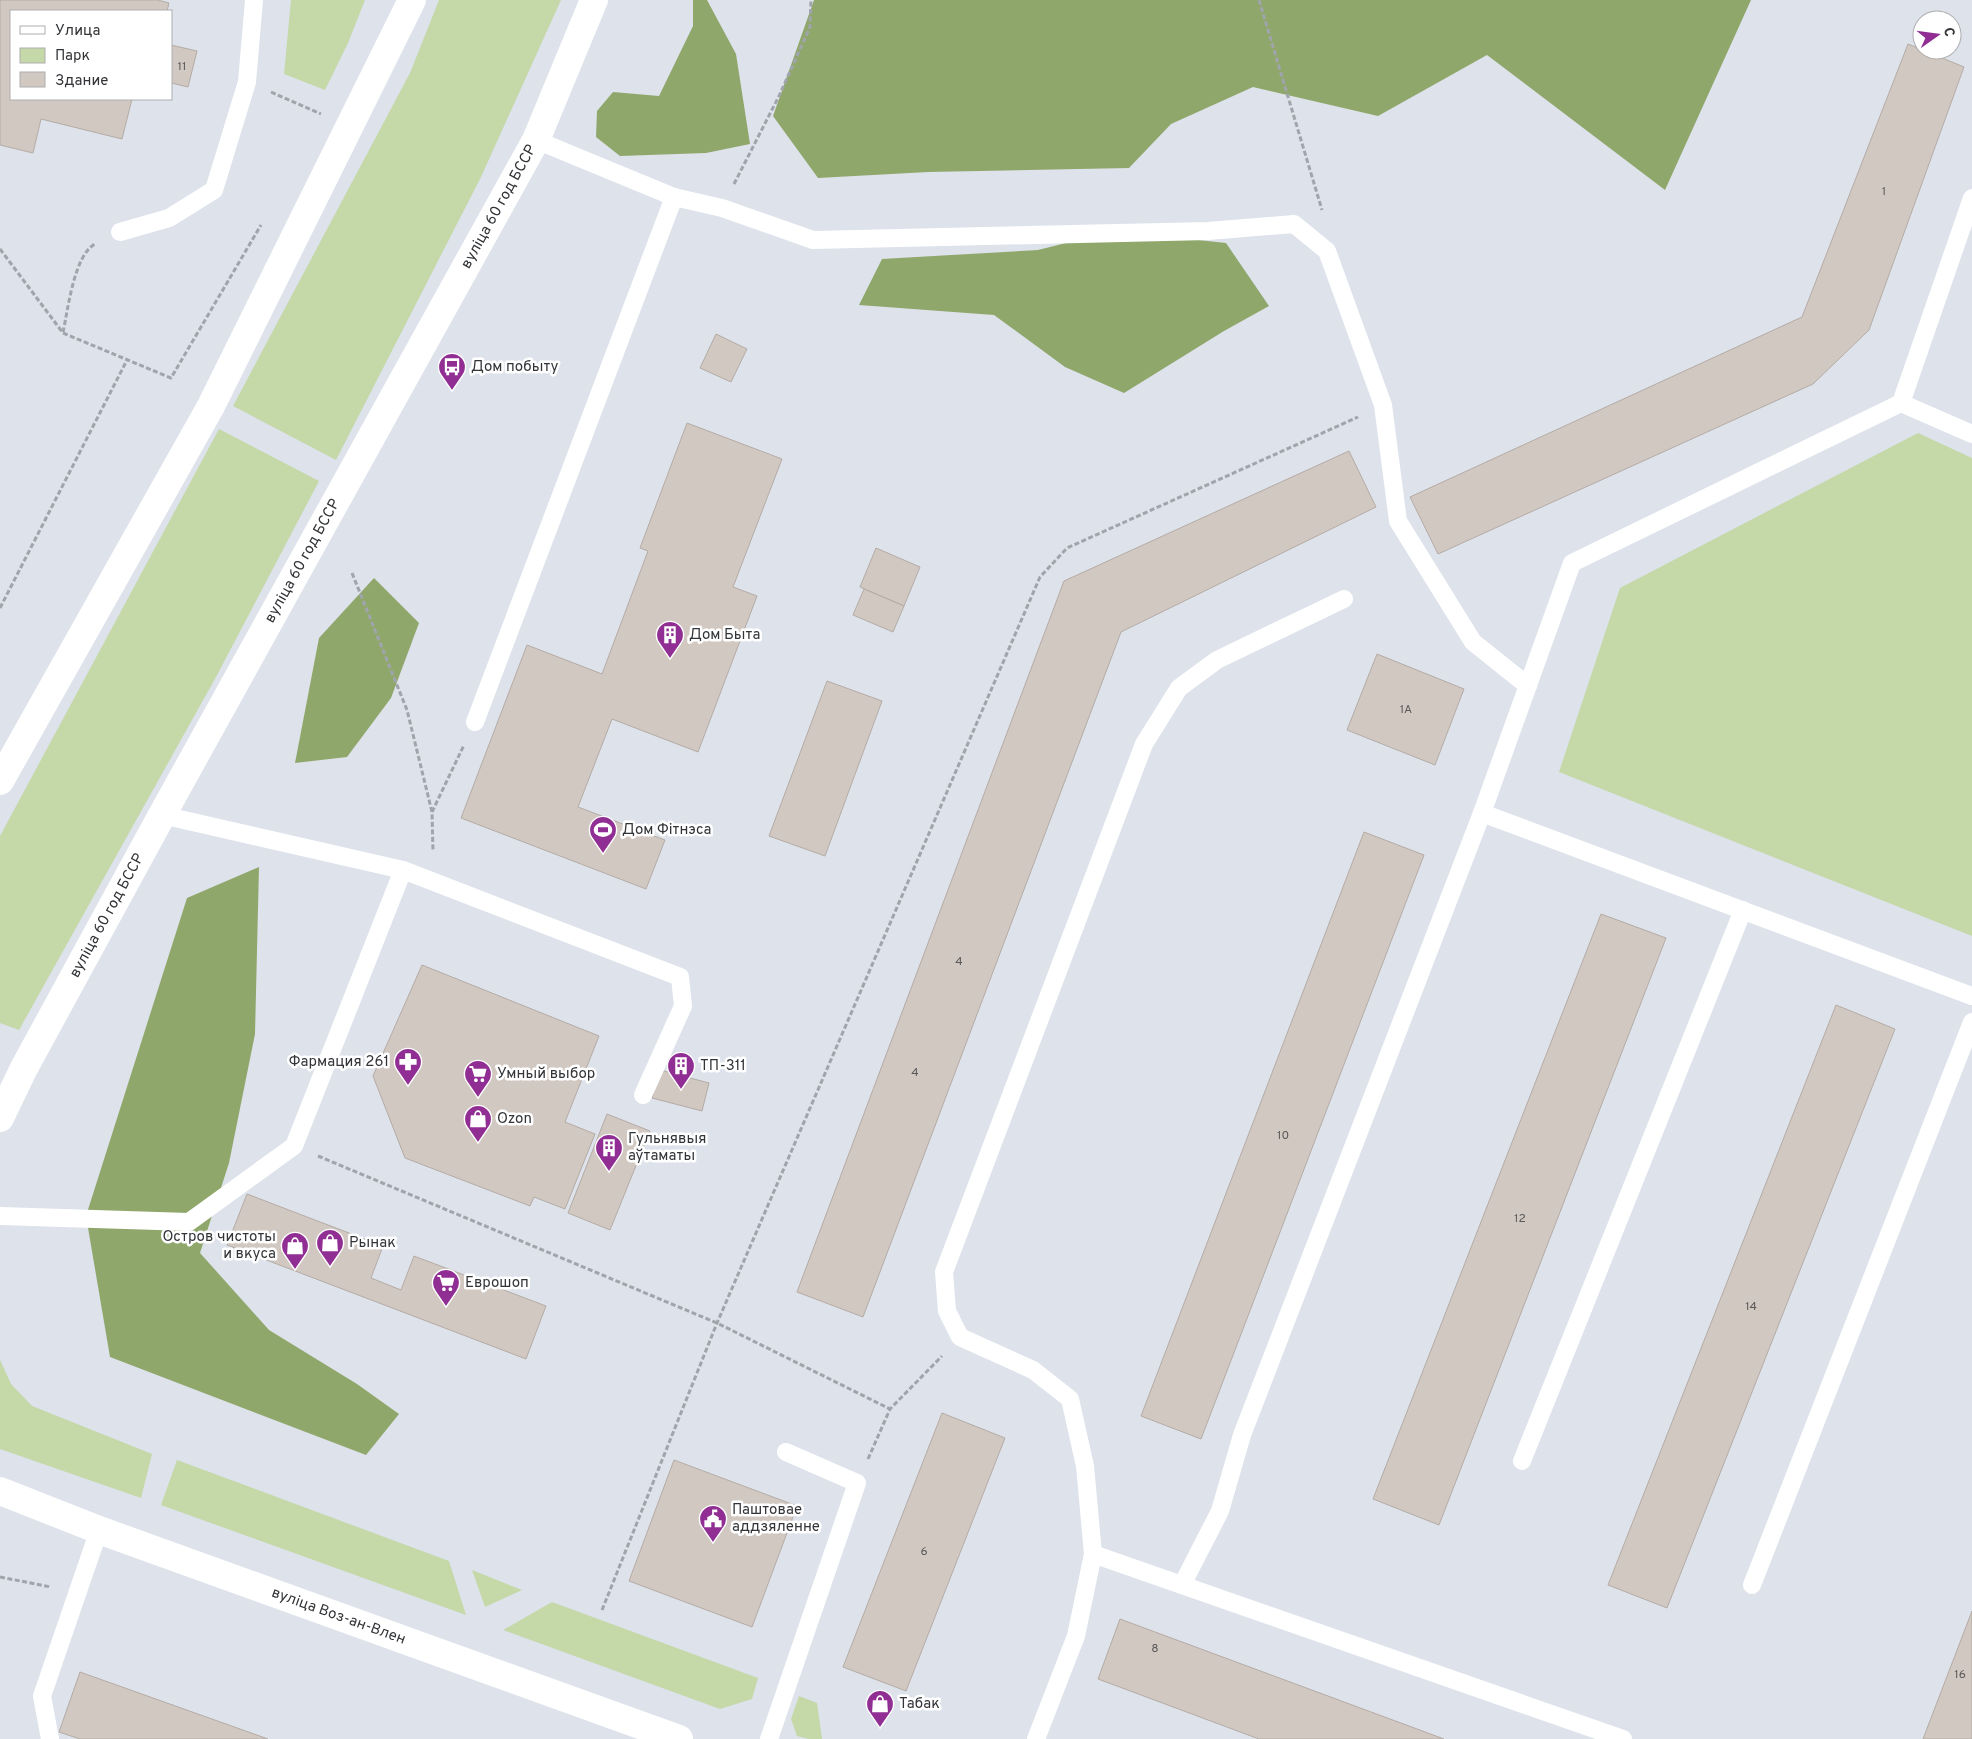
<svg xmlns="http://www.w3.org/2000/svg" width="1972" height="1739" viewBox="0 0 1972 1739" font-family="Overpass,sans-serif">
<rect width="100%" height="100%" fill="#dde2eb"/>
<!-- green -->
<g fill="#c5d8a7">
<path d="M291 0H365L348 43 325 90 284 74Z"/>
<path d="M439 0H561L481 177 336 460 233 406 410 73Z"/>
<path d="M219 429 319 481 216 677 19 1030 0 1023V836Z"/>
<path d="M1918 433 1972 458V936L1559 772 1620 588Z"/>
<path d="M0 1360 11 1384 32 1406 152 1454 141 1498 0 1449Z"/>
<path d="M177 1460 449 1561 466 1615 161 1505Z"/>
<path d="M472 1570 522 1590 485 1607Z"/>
<path d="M552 1602 758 1678 752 1699 720 1709 503 1630Z"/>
<path d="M799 1696 817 1703 822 1739H809L797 1736 791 1719Z"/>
</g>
<!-- forest -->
<g fill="#90a76b">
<path d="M693 0H707L736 54 750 144 706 153 620 156 596 137 597 111 613 92 659 96 693 26Z"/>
<path d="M814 0H1751L1665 190 1487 55 1378 116 1253 87 1171 124 1129 168 928 172 818 178 773 116Z"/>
<path d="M1114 231 1226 243 1269 306 1224 331 1124 393 1065 367 994 315 859 305 882 259 1038 250Z"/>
<path d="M374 578 419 623 391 698 347 757 295 763 319 638Z"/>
<path d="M259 867 255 1034 229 1163 200 1253 269 1330 357 1384 399 1414 366 1455 110 1357 86 1216 187 898Z"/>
</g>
<!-- building -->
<g fill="#d2c8c2" stroke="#b4aba5">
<path d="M0 0H158L169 3 167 11H11V99H132L122 139 41 119 33 153 0 145Z"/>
<path d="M1908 44 1964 67 1869 330 1813 384 1438 554 1410 497 1802 317Z"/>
<path d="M171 45 197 51 188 87 171 83Z"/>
<path d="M716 334 747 349 731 382 700 368Z"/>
<path d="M687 423 782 459 733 587 757 596 698 752 612 719 578 807 665 840 646 889 461 818 527 645 602 674 648 551 640 548Z"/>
<path d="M1349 451 1376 507 1121 632 863 1317 797 1292 1064 581Z"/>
<path d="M876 548 920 567 904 606 860 587Z"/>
<path d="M864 589 904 606 893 632 853 615Z"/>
<path d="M1377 654 1464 689 1435 765 1347 730Z"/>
<path d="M827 681 882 701 825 856 769 836Z"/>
<path d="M1364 832 1424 855 1201 1439 1141 1416Z"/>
<path d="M1601 914 1666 938 1439 1525 1373 1499Z"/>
<path d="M422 965 599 1036 565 1122 595 1134 565 1209 534 1197 530 1206 405 1158 373 1076Z"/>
<path d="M1836 1005 1895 1029 1667 1608 1608 1585Z"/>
<path d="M660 1070 709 1083 702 1111 652 1098Z"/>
<path d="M607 1114 650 1131 610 1230 568 1213Z"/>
<path d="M247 1194 383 1246 371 1278 401 1290 414 1256 546 1306 526 1359 227 1245Z"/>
<path d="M942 1413 1005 1438 906 1691 843 1667Z"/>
<path d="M674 1460 797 1506 752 1627 629 1581Z"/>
<path d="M1972 1611V1739H1923Z"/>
<path d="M1120 1619 1444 1739H1259L1098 1679Z"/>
<path d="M80 1672 268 1739H80L59 1732Z"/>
</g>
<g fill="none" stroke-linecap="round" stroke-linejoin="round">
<!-- path -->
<g stroke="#a0a4ab" stroke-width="3" stroke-dasharray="5 2.5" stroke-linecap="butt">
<path d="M1259 0 1322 210"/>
<path d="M271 92 321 114"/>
<path d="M734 184 779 96 810 27 811 0"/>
<path d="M0 249 63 333 171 378 261 225"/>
<path d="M63 332C68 310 74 255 95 244"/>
<path d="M352 573 407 710 432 812 433 851"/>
<path d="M0 608 127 360"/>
<path d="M432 812 464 745"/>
<path d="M318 1156 717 1323 890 1409"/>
<path d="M868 1459 890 1409 942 1356"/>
<path d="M0 1577 51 1587"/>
<path d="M602 1610 717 1323 1040 577 1067 548 1358 417"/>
</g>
<!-- service -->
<g stroke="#fff" stroke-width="18">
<path d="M674 197 722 208 813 240 1208 231 1294 224 1327 251 1383 405 1398 521 1473 642 1528 686"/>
<path d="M120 232 169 218 214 190 247 82 254 0"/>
<path d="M1901 403 1972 198"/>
<path d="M475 722 674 197 536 140"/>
<path d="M1482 813 1972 996"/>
<path d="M162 815 403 870 680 977 683 1006 643 1095"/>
<path d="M0 1216 189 1222 294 1146 403 870"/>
<path d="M1522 1461 1743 910"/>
<path d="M1093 1554 1623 1739"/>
<path d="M1182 1585 1220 1511 1242 1435 1482 813 1572 563 1901 403 1972 434"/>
<path d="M1752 1585 1972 1022"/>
<path d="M50 1739 42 1696 99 1530"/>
<path d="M769 1739 857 1483 786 1452"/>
<path d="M1036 1739 1076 1636 1093 1554 1085 1466 1070 1399 1033 1370 960 1337 947 1311 944 1272 1144 744 1179 688 1217 660 1344 599"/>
</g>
<!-- secondary -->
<g stroke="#fff" stroke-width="28">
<path d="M0 781 211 406 412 0"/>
<path id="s1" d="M0 1118 24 1068 162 815 536 140 594 0"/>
<path id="s2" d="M0 1491 99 1530 679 1739"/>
</g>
</g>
<!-- icons -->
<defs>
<symbol id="bus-pin" viewBox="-11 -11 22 30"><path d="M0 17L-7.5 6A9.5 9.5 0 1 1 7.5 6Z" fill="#912e94" stroke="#fff"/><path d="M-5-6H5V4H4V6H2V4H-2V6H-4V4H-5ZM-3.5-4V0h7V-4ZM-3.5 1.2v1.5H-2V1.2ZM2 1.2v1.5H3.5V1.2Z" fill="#fff"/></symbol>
<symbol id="building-pin" viewBox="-11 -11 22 30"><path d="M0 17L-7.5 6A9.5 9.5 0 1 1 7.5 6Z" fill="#912e94" stroke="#fff"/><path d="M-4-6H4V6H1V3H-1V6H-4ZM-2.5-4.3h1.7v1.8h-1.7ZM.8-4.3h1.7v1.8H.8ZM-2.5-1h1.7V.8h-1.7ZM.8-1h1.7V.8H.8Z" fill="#fff"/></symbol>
<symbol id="stadium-pin" viewBox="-11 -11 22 30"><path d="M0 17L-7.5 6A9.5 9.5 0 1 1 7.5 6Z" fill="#912e94" stroke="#fff"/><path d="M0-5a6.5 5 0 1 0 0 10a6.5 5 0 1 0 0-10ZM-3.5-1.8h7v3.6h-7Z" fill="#fff"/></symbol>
<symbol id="pharmacy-pin" viewBox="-11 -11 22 30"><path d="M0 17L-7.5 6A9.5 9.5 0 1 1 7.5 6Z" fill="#912e94" stroke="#fff"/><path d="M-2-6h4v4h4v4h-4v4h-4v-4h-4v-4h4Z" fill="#fff"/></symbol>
<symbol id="supermarket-pin" viewBox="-11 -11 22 30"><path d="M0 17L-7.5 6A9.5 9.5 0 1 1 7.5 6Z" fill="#912e94" stroke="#fff"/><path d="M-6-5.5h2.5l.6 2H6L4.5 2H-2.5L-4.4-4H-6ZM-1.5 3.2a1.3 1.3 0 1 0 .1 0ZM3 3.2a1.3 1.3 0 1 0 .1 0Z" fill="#fff"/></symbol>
<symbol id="shop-pin" viewBox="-11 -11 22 30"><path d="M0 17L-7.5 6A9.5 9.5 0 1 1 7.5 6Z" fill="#912e94" stroke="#fff"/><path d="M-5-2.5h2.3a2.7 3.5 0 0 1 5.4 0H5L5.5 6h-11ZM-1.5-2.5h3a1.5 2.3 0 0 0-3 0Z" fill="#fff"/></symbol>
<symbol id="civic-pin" viewBox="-11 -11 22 30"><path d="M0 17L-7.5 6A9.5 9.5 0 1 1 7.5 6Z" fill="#912e94" stroke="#fff"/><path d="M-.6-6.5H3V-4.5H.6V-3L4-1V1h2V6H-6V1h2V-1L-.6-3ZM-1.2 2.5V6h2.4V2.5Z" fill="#fff"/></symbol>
</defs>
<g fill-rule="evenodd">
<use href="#bus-pin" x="436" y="351" width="32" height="43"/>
<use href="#building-pin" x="654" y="619" width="32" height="43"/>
<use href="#stadium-pin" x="587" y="814" width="32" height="43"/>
<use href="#pharmacy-pin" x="392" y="1046" width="32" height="43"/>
<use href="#building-pin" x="665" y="1050" width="32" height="43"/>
<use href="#supermarket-pin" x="462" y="1058" width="32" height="43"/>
<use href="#shop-pin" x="462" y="1103" width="32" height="43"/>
<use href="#building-pin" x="593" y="1132" width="32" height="43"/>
<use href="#shop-pin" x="314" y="1227" width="32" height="43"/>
<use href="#shop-pin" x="279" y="1230" width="32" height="43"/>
<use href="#supermarket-pin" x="430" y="1267" width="32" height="43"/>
<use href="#civic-pin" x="697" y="1503" width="32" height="43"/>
<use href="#shop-pin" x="864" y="1688" width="32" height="43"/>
</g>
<g text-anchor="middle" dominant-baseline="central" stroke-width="5" stroke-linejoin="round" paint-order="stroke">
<!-- number labels -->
<g font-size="12" fill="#5a595a">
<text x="182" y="67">11</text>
<text x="1884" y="192">1</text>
<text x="1406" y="710">1А</text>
<text x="959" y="962">4</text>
<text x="915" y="1073">4</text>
<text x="1283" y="1136">10</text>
<text x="1520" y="1219">12</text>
<text x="1751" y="1307">14</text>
<text x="924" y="1552">6</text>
<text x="1155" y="1649">8</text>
<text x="1960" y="1675">16</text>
</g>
<!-- street labels -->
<g font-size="15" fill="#323437" stroke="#fff">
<text stroke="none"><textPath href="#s1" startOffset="1039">вуліца 60 год БССР</textPath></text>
<text stroke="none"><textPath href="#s1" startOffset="634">вуліца 60 год БССР</textPath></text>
<text stroke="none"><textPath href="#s1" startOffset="229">вуліца 60 год БССР</textPath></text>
<text stroke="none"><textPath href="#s2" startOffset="361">вуліца Воз-ан-Влен</textPath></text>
</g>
<!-- poi labels -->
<g font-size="15" fill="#323437" stroke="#fff" text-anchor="start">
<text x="471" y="367">Дом побыту</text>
<text x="689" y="635">Дом Быта</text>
<text x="622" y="830">Дом Фітнэса</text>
<text x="389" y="1062" text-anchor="end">Фармация 261</text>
<text x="700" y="1066">ТП-311</text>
<text x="497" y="1074">Умный выбор</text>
<text x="497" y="1119">Ozon</text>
<text x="628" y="1139">Гульнявыя<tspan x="628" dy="17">аўтаматы</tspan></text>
<text x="276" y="1237" text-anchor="end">Остров чистоты<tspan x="276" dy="17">и вкуса</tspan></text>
<text x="349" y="1243">Рынак</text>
<text x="465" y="1283">Еврошоп</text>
<text x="732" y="1510">Паштовае<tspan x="732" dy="17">аддзяленне</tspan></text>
<text x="899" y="1704">Табак</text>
</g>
</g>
<!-- legend -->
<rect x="10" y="10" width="162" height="90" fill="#ffffff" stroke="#adaeaf"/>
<rect x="20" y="26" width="25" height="8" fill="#ffffff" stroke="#adaeaf"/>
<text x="55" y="35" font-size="15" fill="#323437">Улица</text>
<rect x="20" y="48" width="25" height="15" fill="#c5d8a7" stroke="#adaeaf"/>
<text x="55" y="60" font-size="15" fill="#323437">Парк</text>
<rect x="20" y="72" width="25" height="15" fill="#d2c8c2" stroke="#adaeaf"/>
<text x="55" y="85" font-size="15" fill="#323437">Здание</text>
<!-- north arrow -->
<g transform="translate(1937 35) rotate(76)"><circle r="24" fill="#ffffff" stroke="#adaeaf"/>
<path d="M0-4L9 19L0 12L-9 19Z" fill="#912e94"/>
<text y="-8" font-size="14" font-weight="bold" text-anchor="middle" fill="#323437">С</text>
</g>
</svg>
